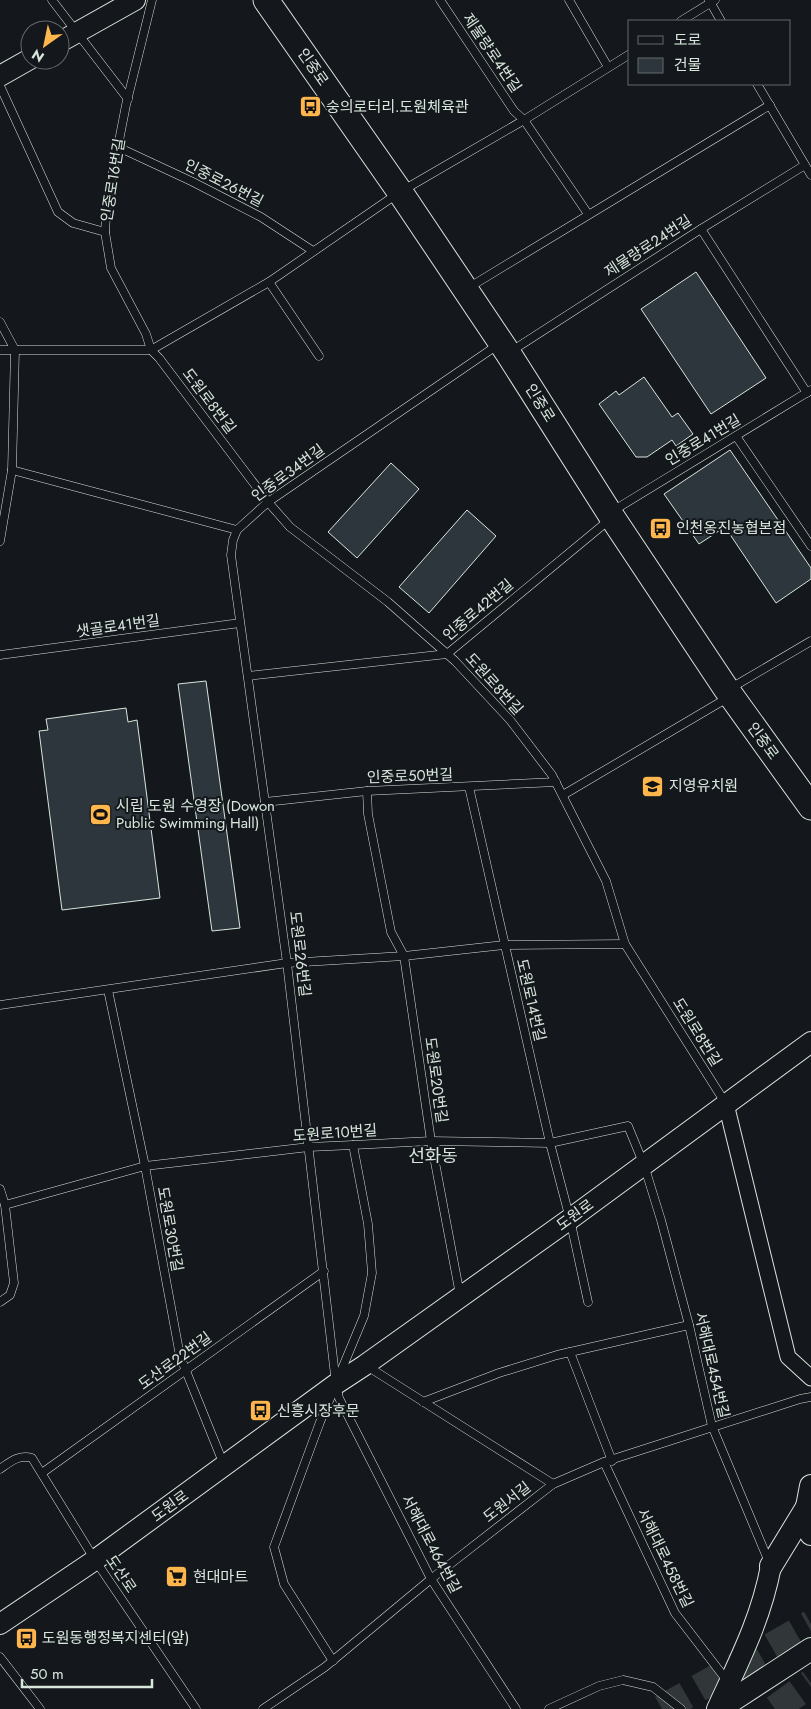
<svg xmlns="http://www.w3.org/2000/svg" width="811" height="1709" viewBox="0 0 811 1709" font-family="Jost,'Noto Sans KR',sans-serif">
<rect width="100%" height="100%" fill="#14181c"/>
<!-- building -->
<g fill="#2c363c" stroke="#d8e6dc">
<path d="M696 272 766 378 711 414 641 309Z"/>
<path d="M644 377 672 417 678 413 693 434 676 446 672 440 647 457H636L599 404 616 391 619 395Z"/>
<path d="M730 450 811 568V579L776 603 725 527 699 544 664 494Z"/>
<path d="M391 463 419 489 357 558 328 532Z"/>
<path d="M467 510 496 536 429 613 399 587Z"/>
<path d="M206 681 240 928 212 931 178 684Z"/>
<path d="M126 708 128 722 137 720 160 898 62 910 39 731 48 730 46 719Z"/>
</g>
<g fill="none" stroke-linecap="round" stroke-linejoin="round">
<!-- motorway-tunnel -->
<g stroke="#313739" stroke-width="28" stroke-dasharray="28 14" stroke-linecap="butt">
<path d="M662 1709 811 1624"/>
<path d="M775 1709 811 1683"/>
</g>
<defs>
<g id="service">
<path d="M52 0 128 99"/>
<path d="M152 0 126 105 107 202 105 232 111 268 146 334 151 350 159 358 268 502 290 527 388 602 455 661 510 720 552 775 606 881 625 944 726 1104"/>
<path d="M440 0 514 111 524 120 588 214"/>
<path d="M569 0 608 67"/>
<path d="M709 0 721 21"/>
<path d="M681 21 715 0"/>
<path d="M757 84 811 175"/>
<path d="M0 86 58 212 73 223 105 232"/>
<path d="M118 147 193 182 261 217 313 251"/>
<path d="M701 229 807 393"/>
<path d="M269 282 319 356"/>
<path d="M468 288 770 105"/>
<path d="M0 322 15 350 12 470 0 541"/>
<path d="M499 344 268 502 237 530 233 540 231 555 287 963 336 1384 339 1398 431 1579 516 1709"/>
<path d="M0 350H151L269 282 400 192 524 120 630 54"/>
<path d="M510 352 701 229 805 165"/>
<path d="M736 436 811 546"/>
<path d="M12 470 237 530"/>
<path d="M611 512 811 390"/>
<path d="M0 655 240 623"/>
<path d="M248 676 447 654 609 520"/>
<path d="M731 688 811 641"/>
<path d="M469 787 550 1143 570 1219 588 1302"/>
<path d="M367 791 368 814 391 932 404 956 431 1141 460 1295"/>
<path d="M563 795 729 697"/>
<path d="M265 802 367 791 556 782"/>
<path d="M108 990 145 1166 180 1356 224 1465"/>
<path d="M0 1005 287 963 404 956 504 945 625 944"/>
<path d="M0 1189 5 1205 14 1283 10 1295 0 1302"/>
<path d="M5 1205 145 1166 309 1147 353 1145 431 1141 550 1143 628 1126 644 1165 661 1220 689 1325 712 1426 769 1562"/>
<path d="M570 1352 612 1461"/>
<path d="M367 1366 553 1484"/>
<path d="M339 1376 364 1316 372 1273 368 1224 353 1145"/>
<path d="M332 1394 320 1422 274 1547 284 1584 333 1661"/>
<path d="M423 1402 499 1373 557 1355 689 1325"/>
<path d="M604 1462 675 1613 728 1682"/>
<path d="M0 1469C10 1462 19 1454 32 1458L95 1560 196 1709"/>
<path d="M42 1473 324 1271"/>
<path d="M0 1657 40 1709"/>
<path d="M263 1709 325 1667 431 1579 553 1484 604 1462 800 1399 811 1397"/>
<path d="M549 1709 599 1686 623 1680 653 1687 681 1709"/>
</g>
<path id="minor" d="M726 1104 788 1357 811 1378"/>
<g id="tertiary">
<path d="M60 42 135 0"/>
<path d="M0 76 30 59"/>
<path d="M0 1624 95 1560 336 1384 365 1365 570 1219 811 1042"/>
<path d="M717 1709C739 1661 761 1619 771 1566"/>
</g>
<g id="secondary">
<path d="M811 1486 807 1507 811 1534"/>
<path d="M771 1566 807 1507"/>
<path d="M719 1709 811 1649"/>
</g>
<path id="primary" d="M266 0 400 192 508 353 612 517 727 690 811 807"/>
</defs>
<!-- service casing -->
<use href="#service" stroke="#d8e6dc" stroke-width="9"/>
<!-- minor casing -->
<use href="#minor" stroke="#d8e6dc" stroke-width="17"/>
<!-- tertiary casing -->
<use href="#tertiary" stroke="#d8e6dc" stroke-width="22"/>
<!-- secondary casing -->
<use href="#secondary" stroke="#d8e6dc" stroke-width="24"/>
<!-- primary casing -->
<use href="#primary" stroke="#d8e6dc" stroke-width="27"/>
<!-- service -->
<use href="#service" stroke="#14181c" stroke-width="8"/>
<!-- minor -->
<use href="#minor" stroke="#14181c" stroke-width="15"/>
<!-- tertiary -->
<use href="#tertiary" stroke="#14181c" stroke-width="20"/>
<!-- secondary -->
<use href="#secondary" stroke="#14181c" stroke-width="22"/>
<!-- primary -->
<use href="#primary" stroke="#14181c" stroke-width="25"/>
</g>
<!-- icons -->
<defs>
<symbol id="bus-square" viewBox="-11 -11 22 22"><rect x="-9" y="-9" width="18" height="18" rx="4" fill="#ffb74d" stroke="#14181c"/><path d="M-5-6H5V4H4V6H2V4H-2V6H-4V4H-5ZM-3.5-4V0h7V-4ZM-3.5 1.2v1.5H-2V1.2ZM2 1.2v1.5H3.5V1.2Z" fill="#111"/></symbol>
<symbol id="school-square" viewBox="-11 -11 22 22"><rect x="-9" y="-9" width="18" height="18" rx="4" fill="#ffb74d" stroke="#14181c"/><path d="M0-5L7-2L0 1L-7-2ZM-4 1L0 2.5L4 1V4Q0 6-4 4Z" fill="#111"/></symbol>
<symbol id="stadium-square" viewBox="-11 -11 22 22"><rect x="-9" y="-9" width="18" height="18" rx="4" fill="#ffb74d" stroke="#14181c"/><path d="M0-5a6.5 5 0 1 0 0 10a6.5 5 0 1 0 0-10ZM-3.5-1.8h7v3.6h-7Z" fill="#111"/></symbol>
<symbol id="supermarket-square" viewBox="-11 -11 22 22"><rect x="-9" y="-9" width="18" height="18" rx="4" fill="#ffb74d" stroke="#14181c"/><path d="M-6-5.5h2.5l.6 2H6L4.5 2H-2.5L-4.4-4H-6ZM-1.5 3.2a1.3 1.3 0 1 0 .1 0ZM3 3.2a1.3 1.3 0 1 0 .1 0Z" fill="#111"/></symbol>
</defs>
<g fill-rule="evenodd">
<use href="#bus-square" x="298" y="94" width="25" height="25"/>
<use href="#bus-square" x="648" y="516" width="25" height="25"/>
<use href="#school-square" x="640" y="774" width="25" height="25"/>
<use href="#stadium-square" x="88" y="802" width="25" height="25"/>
<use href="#bus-square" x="248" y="1398" width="25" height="25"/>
<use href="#supermarket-square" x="164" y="1564" width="25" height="25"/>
<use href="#bus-square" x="14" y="1626" width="25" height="25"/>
</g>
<g text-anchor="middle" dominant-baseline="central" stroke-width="4" stroke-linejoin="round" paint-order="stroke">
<!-- street labels -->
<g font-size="15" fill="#d8e6dc" stroke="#14181c">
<text transform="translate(492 53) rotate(56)">제물량로4번길</text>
<text transform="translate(313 67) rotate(55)">인중로</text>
<text transform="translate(113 180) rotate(-81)">인중로16번길</text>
<text transform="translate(224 183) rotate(27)">인중로26번길</text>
<text transform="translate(648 246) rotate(-33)">제물량로24번길</text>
<text transform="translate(209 401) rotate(53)">도원로8번길</text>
<text transform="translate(540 403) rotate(58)">인중로</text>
<text transform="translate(703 440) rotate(-31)">인중로41번길</text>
<text transform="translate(288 473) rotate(-36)">인중로34번길</text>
<text transform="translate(478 610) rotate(-40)">인중로42번길</text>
<text transform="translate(118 626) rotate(-8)">샛골로41번길</text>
<text transform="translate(494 684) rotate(48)">도원로8번길</text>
<text transform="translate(763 741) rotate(54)">인중로</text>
<text transform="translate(410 776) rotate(-2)">인중로50번길</text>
<text transform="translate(300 954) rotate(83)">도원로26번길</text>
<text transform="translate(531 1000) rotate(77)">도원로14번길</text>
<text transform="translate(697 1032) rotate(58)">도원로8번길</text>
<text transform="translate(436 1080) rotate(82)">도원로20번길</text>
<text transform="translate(335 1133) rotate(-4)">도원로10번길</text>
<text transform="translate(575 1215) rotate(-36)">도원로</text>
<text transform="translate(170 1229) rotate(80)">도원로30번길</text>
<text transform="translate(175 1361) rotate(-36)">도산로22번길</text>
<text transform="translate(712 1365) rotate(77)">서해대로454번길</text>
<text transform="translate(507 1502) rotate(-38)">도원서길</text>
<text transform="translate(170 1506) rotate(-36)">도원로</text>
<text transform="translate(431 1544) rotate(62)">서해대로464번길</text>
<text transform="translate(665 1558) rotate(64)">서해대로458번길</text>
<text transform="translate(121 1574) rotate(56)">도산로</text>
</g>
<!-- poi labels -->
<g font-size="15" fill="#d8e6dc" stroke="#14181c" text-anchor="start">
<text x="326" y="107">숭의로터리.도원체육관</text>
<text x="676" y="528">인천옹진농협본점</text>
<text x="669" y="786">지영유치원</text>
<text x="116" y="806">시립 도원 수영장 (Dowon<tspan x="116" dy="17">Public Swimming Hall)</tspan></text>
<text x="277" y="1411">신흥시장후문</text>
<text x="193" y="1577">현대마트</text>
<text x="42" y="1638">도원동행정복지센터(앞)</text>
</g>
<!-- quarter labels -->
<g font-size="18" fill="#d8e6dc" stroke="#14181c">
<text x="433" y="1156">선화동</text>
</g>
</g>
<!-- legend -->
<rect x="628" y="20" width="162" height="65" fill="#14181c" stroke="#626a69"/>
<rect x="638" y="36" width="25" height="8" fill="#14181c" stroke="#626a69"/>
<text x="674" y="45" font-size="15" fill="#d8e6dc">도로</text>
<rect x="638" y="58" width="25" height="15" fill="#2c363c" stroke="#626a69"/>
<text x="674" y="70" font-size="15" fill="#d8e6dc">건물</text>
<!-- north arrow -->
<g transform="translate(45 45) rotate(213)"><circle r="24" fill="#14181c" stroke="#626a69"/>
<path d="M0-4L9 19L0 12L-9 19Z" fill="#ffb74d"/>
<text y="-8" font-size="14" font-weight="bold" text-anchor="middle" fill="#d8e6dc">N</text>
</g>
<!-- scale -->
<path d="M22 1679v8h130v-8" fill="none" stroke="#d8e6dc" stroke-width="2.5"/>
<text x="30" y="1679" font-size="15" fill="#d8e6dc" stroke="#14181c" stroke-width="4" paint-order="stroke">50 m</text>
</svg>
